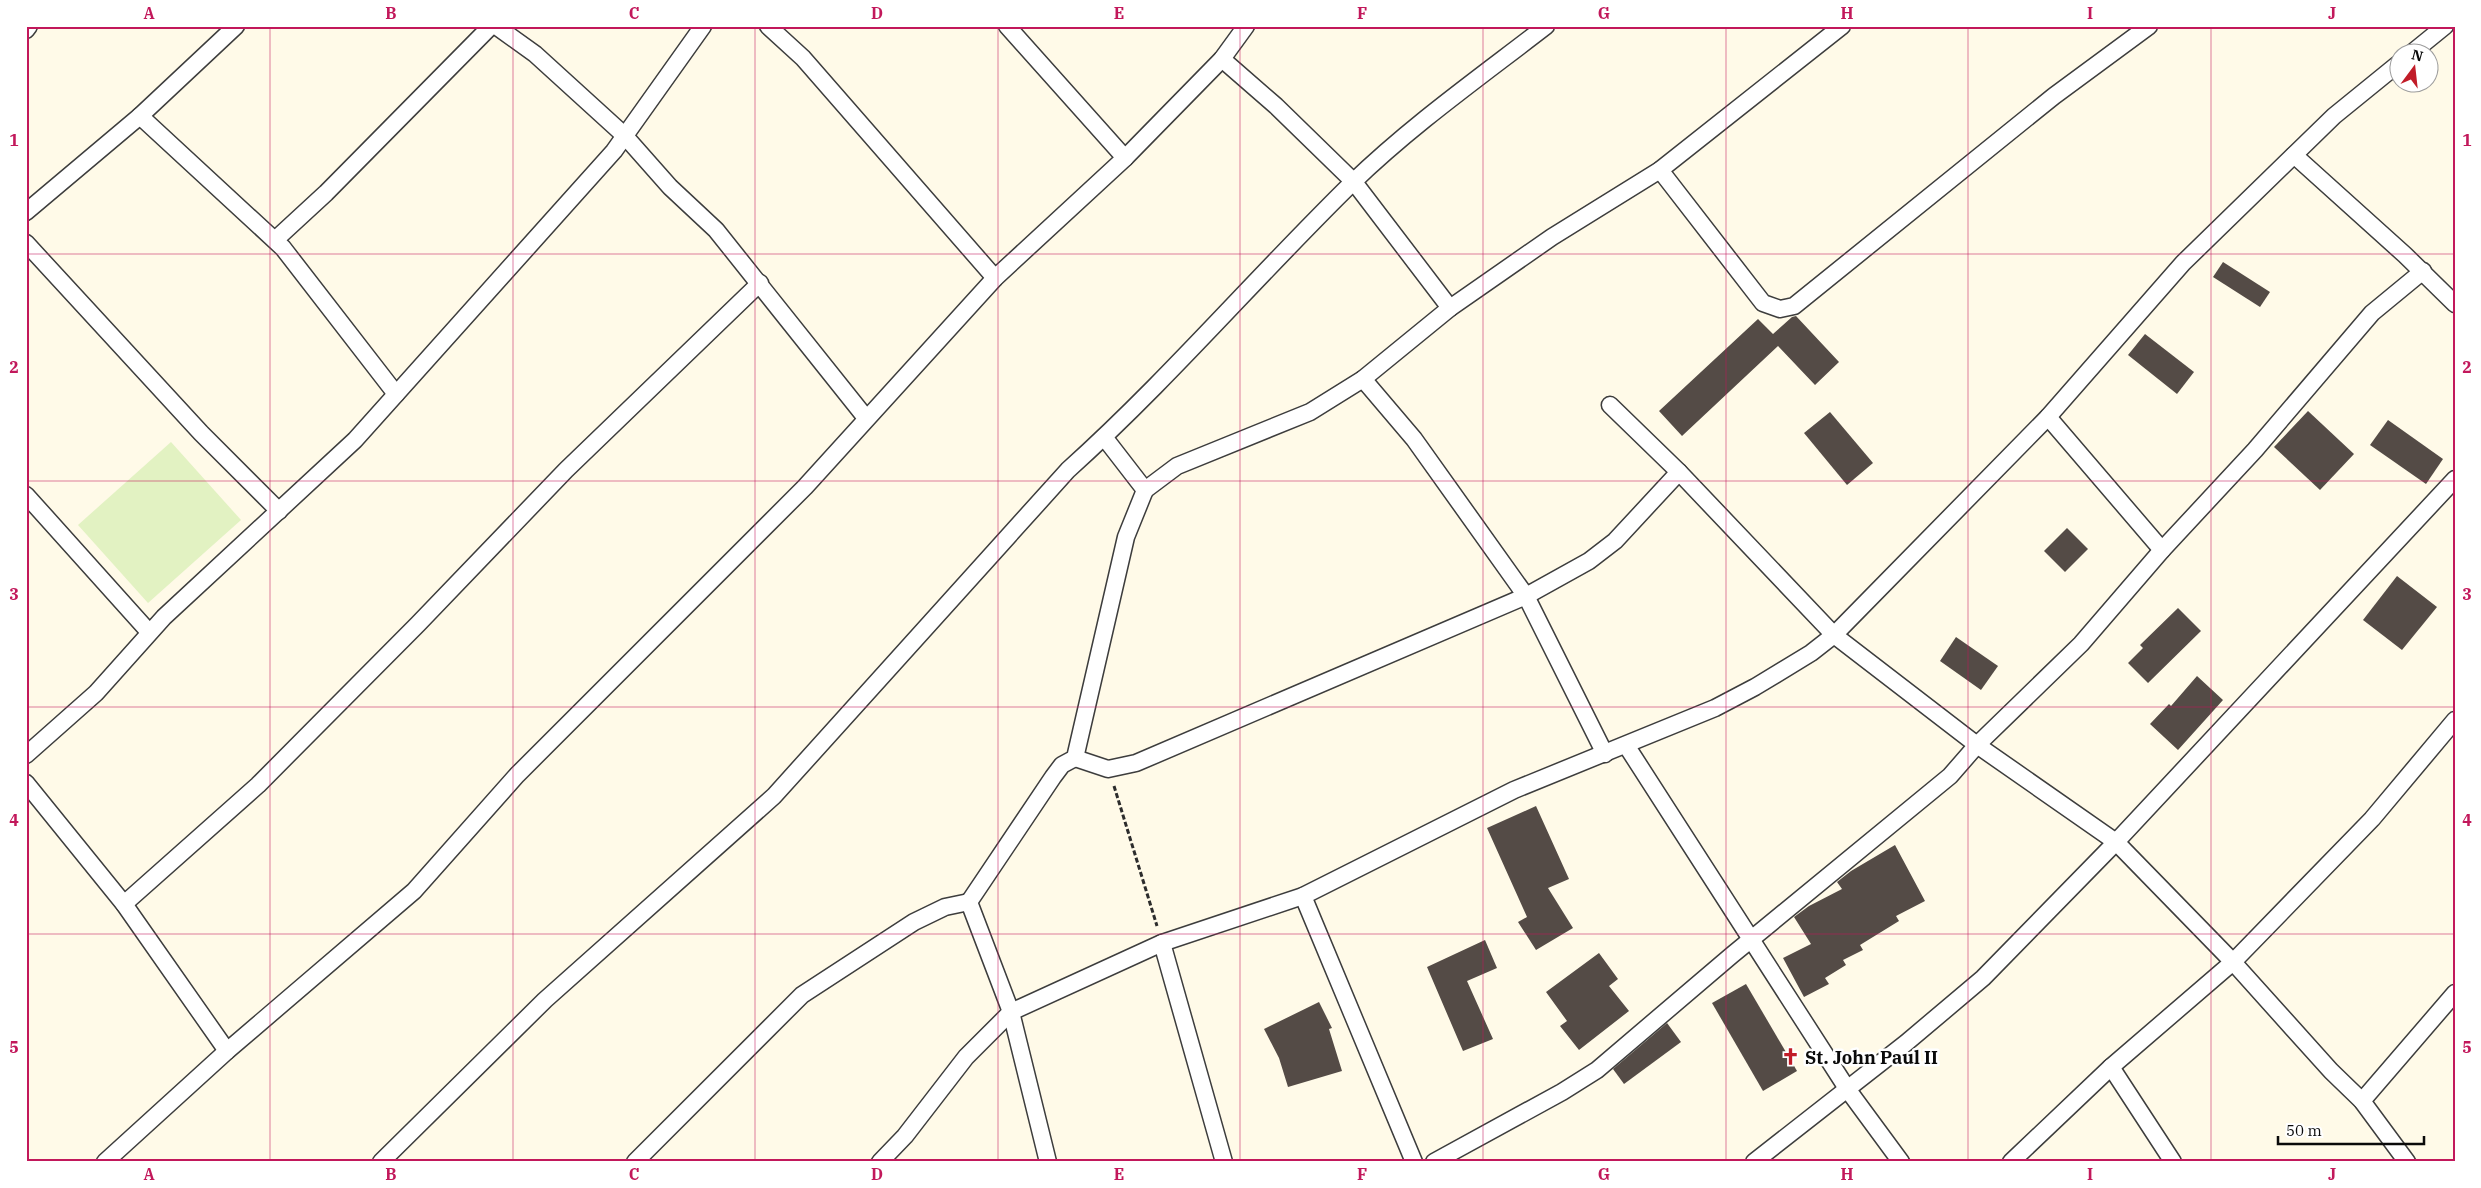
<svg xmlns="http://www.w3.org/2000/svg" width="2481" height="1188" viewBox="0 0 2481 1188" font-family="'IBM Plex Serif',serif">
<rect width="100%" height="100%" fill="#fffae8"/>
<!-- pitch -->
<path fill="#e2f2c2" d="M171 442 241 520 148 603 78 525Z"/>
<!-- building -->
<g fill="#544b46">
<path d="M2223 262 2270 292 2260 307 2213 277Z"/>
<path d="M1796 316 1839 362 1815 385 1778 346 1682 436 1659 411 1758 319 1773 334 1792 317Z"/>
<path d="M2145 334 2194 372 2177 394 2128 355Z"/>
<path d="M2308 411 2354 454 2320 490 2274 447Z"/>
<path d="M1830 412 1873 463 1847 485 1804 433Z"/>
<path d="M2388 420 2443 459 2426 484 2370 445Z"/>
<path d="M2067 528 2088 549 2065 572 2044 551Z"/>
<path d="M2397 576 2437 607 2402 650 2363 620Z"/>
<path d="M2178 608 2201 631 2148 683 2128 663 2143 648 2140 645Z"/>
<path d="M1956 637 1998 666 1981 690 1940 661Z"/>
<path d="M2197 676 2223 700 2178 750 2150 724 2169 704 2171 706Z"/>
<path d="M1536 806 1569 879 1548 888 1573 928 1536 950 1518 922 1527 917 1487 828Z"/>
<path d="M1895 845 1925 901 1896 916 1899 921 1860 945 1863 950 1843 960 1846 965 1825 978 1829 984 1804 997 1783 958 1811 944 1794 917 1809 906 1842 889 1837 882 1851 871Z"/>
<path d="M1485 940 1497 968 1467 981 1493 1039 1463 1051 1427 967Z"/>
<path d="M1599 953 1618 979 1609 986 1629 1011 1579 1050 1560 1026 1567 1021 1546 992Z"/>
<path d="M1746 984 1797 1071 1763 1091 1712 1003Z"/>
<path d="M1319 1002 1332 1028 1329 1029 1342 1071 1288 1087 1279 1058 1264 1029Z"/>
<path d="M1667 1023 1681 1042 1624 1084 1613 1069Z"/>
</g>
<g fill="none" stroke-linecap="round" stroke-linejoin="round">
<defs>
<g id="minor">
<path d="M496 26 535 54 624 135 670 187 716 230 866 418"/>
<path d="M768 26 803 58 995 278"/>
<path d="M1007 26 1125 158"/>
<path d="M26 30 29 26"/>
<path d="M2413 52 2445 26"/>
<path d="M1222 59 1276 106 1354 182 1450 308"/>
<path d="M140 116 283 248 396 394"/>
<path d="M2294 155 2405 255 2455 304"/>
<path d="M1660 170 1763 303 1780 309 1794 306 2054 96 2149 26"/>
<path d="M26 212 140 116 236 26"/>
<path d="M275 240 326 193 491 26"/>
<path d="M26 243 201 433 279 511"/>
<path d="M1363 379 1414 439 1526 596 1605 754"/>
<path d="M1610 405 1679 472 1834 635 1977 745 2116 842 2233 962 2331 1071 2362 1101 2407 1162"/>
<path d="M2048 417 2162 550"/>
<path d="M1145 490 1177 466 1310 412 1363 379 1450 308 1552 237 1660 170 1842 26"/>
<path d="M26 495 149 632"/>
<path d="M1626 745 1848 1090 1901 1162"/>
<path d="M26 755 96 693 164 617 355 440 614 151 703 26"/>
<path d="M1075 758 1108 769 1136 763 1526 596 1589 561 1615 541 1679 472"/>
<path d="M26 783 124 904 227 1051"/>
<path d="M1303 896 1414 1162"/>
<path d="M124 904 258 785 418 624 566 470 760 283"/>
<path d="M1162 943 1224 1162"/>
<path d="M2111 1067 2173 1162"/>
<path d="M2362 1101 2455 993"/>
<path d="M105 1162 227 1051 414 891 517 775 805 487 995 278 1125 158 1222 59 1246 26"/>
<path d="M381 1162 545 1000 774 796 1068 470C1168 380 1256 277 1352 183 1412 125 1480 77 1546 26"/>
<path d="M635 1162 802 995 914 922 945 907 969 902"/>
<path d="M880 1162 905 1136 966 1057 1011 1012 1162 943 1303 896 1514 790 1715 708 1755 687 1811 653 1834 635 2048 417 2183 263 2334 116 2398 64"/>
<path d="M1048 1162 1011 1012 969 902 1053 777 1062 765 1075 758 1126 537 1145 490 1104 437"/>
<path d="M1434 1162 1562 1092 1597 1070 1732 955 1950 776 1977 745 2081 644 2162 550 2255 450 2372 313 2423 271"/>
<path d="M1754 1162 1906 1043 1983 978 2116 842 2455 479"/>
<path d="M2011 1162 2111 1067 2233 962 2372 819 2455 720"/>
</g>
</defs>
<!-- minor casing -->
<use href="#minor" stroke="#3d3d3d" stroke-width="19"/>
<!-- path -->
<path stroke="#2c2c2c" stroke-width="3" stroke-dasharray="5 2.5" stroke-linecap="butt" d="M1114 786 1157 926"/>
<!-- minor -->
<use href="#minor" stroke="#fff" stroke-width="16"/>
</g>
<!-- grid -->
<path fill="none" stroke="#c2185b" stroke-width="1" stroke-opacity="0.55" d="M270 26V1162M513 26V1162M755 26V1162M998 26V1162M1240 26V1162M1483 26V1162M1726 26V1162M1968 26V1162M2211 26V1162M26 254H2455M26 481H2455M26 707H2455M26 934H2455"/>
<!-- icons -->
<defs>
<symbol id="church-bare" viewBox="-9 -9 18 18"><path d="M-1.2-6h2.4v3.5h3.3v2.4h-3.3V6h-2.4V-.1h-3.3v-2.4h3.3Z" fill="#c11c28" stroke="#fff" stroke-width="2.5" paint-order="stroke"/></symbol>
</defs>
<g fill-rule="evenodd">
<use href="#church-bare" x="1778" y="1044" width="25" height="25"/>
</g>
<g text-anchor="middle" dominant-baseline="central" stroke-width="5" stroke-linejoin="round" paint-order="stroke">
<!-- poi labels -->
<g font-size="18" font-weight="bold" fill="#0a0a0a" stroke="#fff" text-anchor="start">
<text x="1805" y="1057">St. John Paul II</text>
</g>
</g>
<!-- border -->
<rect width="2481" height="1188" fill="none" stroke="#ffffff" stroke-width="55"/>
<!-- north arrow -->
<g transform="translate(2414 68) rotate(15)"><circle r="24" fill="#ffffff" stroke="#9d9d9d"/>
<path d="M0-4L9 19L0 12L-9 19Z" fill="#c11c28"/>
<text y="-8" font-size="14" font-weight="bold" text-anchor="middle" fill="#0a0a0a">N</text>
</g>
<!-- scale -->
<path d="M2278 1136v8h146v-8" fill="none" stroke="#0a0a0a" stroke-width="2.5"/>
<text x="2286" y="1136" font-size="15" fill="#0a0a0a" stroke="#ffffff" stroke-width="4" paint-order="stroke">50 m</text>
<rect x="28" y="28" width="2426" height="1132" fill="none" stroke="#c2185b" stroke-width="2"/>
<g font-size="16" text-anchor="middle" font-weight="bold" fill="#c2185b">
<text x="149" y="19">A</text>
<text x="391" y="19">B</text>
<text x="634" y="19">C</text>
<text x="877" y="19">D</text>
<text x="1119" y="19">E</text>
<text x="1362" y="19">F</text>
<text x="1604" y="19">G</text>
<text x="1847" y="19">H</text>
<text x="2090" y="19">I</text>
<text x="2332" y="19">J</text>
<text x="14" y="146">1</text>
<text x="2467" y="146">1</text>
<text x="14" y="373">2</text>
<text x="2467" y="373">2</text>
<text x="14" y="600">3</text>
<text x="2467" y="600">3</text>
<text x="14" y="826">4</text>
<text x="2467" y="826">4</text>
<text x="14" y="1053">5</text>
<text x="2467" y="1053">5</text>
<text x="149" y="1180">A</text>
<text x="391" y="1180">B</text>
<text x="634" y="1180">C</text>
<text x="877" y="1180">D</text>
<text x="1119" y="1180">E</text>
<text x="1362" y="1180">F</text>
<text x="1604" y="1180">G</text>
<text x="1847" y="1180">H</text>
<text x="2090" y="1180">I</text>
<text x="2332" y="1180">J</text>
</g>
</svg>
